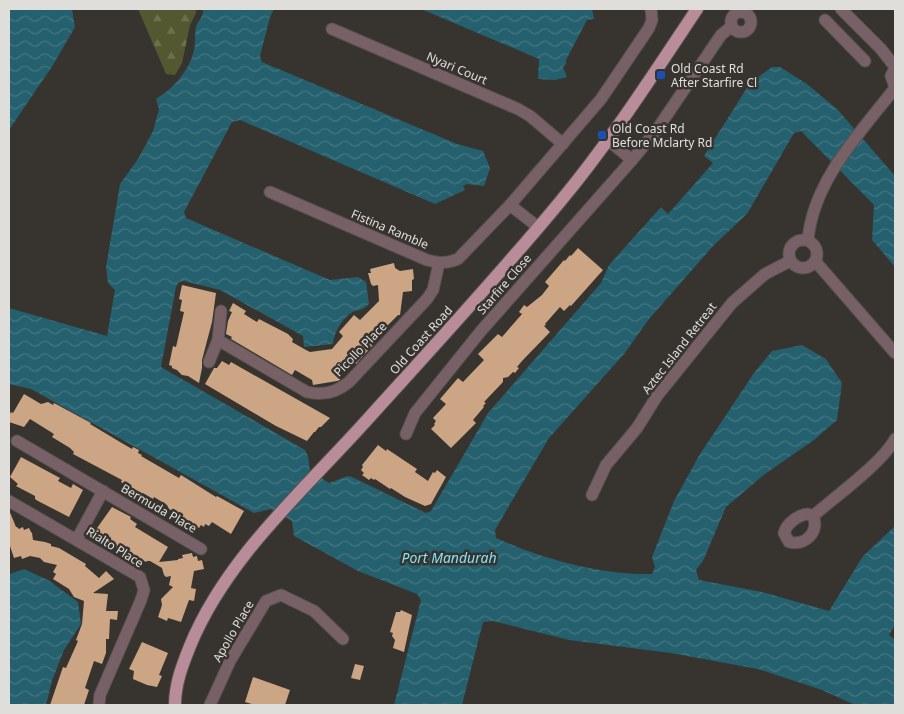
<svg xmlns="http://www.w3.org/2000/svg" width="904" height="714" viewBox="0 0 904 714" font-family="'Noto Sans',sans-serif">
<defs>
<pattern id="forest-firs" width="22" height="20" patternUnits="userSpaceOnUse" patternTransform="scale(1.25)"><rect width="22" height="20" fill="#535830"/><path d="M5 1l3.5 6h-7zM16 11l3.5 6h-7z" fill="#6b704d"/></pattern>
<pattern id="water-waves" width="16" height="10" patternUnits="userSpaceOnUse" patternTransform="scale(1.25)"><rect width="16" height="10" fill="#24606d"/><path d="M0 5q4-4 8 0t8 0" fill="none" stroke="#447681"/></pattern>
</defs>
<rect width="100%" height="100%" fill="#37332f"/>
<!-- forest -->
<path fill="url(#forest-firs)" d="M138 9H196V13L190 25 182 63 175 75 166 74Z"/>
<!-- water -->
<g fill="url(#water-waves)">
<path d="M9 9H72L75 27 53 65 9 130Z"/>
<path d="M203 9H274L270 17 260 56 262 62 457 144 483 151 490 168 484 186 467 184 463 186 465 190 435 204 240 120 232 122 184 212 186 218 330 280 358 277 366 282 369 304C361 312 357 309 351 313 341 320 334 333 333 344L304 347 303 336 220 290 184 281 179 282 176 287 161 367 305 450 308 456 310 471 329 483 348 476 352 477 426 513 431 511 488 413 601 283 609 265 661 207 668 214 713 163 704 156 750 83 772 67H780L807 84 838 110 895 176V267L872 240 874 205 801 131 794 133 747 214 714 245 649 319 624 354 549 438 495 530 496 538C543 559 600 575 652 574L655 567 652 557 674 501 700 454 754 373 772 351 802 345 826 359 842 383 837 420 814 440 765 474 726 507 703 561 696 570 699 580 762 592 829 611 863 556 895 526V625L889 635 895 640V705H855L822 690 758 669 671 653 569 640 493 621 483 622 462 705H394L421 600 417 594 358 571 294 536 292 521 271 509 254 513 31 389 9 384V308L107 336 115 290 108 283 106 267 120 184 138 159 153 131 159 109 156 99C174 88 189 71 194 50 196 43 194 34 196 27 199 18 203 19 203 9Z"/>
<path d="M421 9H592L594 19 587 20 566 60V64L563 67 567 77 555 80 538 79 539 59Z"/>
<path d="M24 569 48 580 78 602 81 624 64 650 52 681 46 705H9V576L10 574Z"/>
</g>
<!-- building -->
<g fill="#cca584">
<path d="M578 248 603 270 571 306 570 305 564 311 560 307 545 324 546 325 544 326 550 332 522 361 517 367 519 368 515 373 513 372 508 377 503 378V382L484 402 486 403 483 406 484 407 473 420 476 423 451 448 431 429 435 425 434 424 436 421 433 418 446 404 440 399 458 378 463 382 484 360 478 354 498 334 502 337 522 314 519 312 524 305 527 307 542 295 549 286 545 282 564 260 565 261 570 255 571 256Z"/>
<path d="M394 263 395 268 400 271 413 269 414 279 412 280V291L403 292 400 315H398L386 327 388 328 356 364 352 361 339 375 340 380 337 381 313 385 312 380 295 370 292 375 231 339 232 337 226 334 228 321 232 312 229 311 233 303 246 311 244 314 257 322 259 319 288 334 293 339 292 342 306 350 310 352 332 349 343 336 339 332 354 315 360 320 379 301 378 285 373 286 371 284 368 273H371L370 269Z"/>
<path d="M182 285 216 293 212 322 202 360V368L199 383 188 376 182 375 177 370 172 368V366L169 365 173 346 176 347 184 312 180 311 182 300 179 299Z"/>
<path d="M222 361 229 365 231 362 330 418 321 427H319L315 432H314L307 441 276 426 205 384 214 368H217Z"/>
<path d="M24 394 41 404 48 402 53 405 54 403 91 423 90 424 120 442 132 449 133 447 139 450 138 453 142 455 141 456 179 478 181 475 216 497 217 496 244 511 231 534 212 522 209 526 205 524 204 527 201 525 199 528 192 523 169 509 167 505 154 497 153 499 143 493 142 494 121 482 122 480 73 454 74 452 70 448 52 437 54 434 30 419 24 427 9 422V416L11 412 13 413Z"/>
<path d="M378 445 386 451 387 449 417 469 415 472 428 481 433 472 435 473 437 470 446 477 431 504 425 506 405 497 391 488 390 489 375 479 374 480 371 478 369 480 362 475 364 473 361 470 363 467 362 465Z"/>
<path d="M21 457 60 478 58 481 71 488 73 484 83 490 69 517 38 501 35 499V496L16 486 18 484 10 477Z"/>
<path d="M112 507 131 517 130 519 137 524 135 527 168 547 159 562 178 560V559L183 558 182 555 192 553 193 557 197 556 198 561 202 560 204 569 194 571 191 588 196 589 194 601 189 600 181 622 168 618 167 621 158 617 162 605 161 599 173 587 169 585 171 576 166 577 164 575 162 568 150 561H147L146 562 132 554V555L116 547 117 545 99 536 100 534 95 531Z"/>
<path d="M9 510 16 527H17L19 529 23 527 24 530 29 528 31 532 32 533 33 540 45 542 51 544V546L59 548 86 564 85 566 99 578 106 571 114 579 93 593 108 594 106 611H118L117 620 110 619 109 639H106V653L102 664 94 661 85 688 89 690 84 705H50L63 667 66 668 78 641 76 640 82 624 84 601 74 597 69 589 53 579 56 574 53 572 57 565 44 562 40 558 30 556 22 559 21 556 14 558 9 543Z"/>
<path d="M401 610 412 615 404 652 393 648 395 640 392 636 393 633 390 632 396 612H400Z"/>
<path d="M142 642 168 653 159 675 162 676 157 687 147 685 133 679 134 671 129 669Z"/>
<path d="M355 664 364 666 360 680 351 678Z"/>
<path d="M253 677 290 690 285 705H255L245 702Z"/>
</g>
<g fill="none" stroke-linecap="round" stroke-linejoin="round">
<defs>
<g id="minor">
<path d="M841 9 881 49 895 67"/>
<circle cx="741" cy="22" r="10"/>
<path d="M825 20 865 61"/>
<path d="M332 29 518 109 530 116 563 144"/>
<path d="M895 68 891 76 895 87"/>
<path d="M632 160 656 131 721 35 732 26"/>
<path d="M270 192 427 260C439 263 446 264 458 259L510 205 538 227"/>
<path d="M510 205 601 99 649 28 652 20 651 9"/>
<circle cx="803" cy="254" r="14"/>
<path d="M808 240C813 181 860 133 895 88"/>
<path d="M815 261 895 353"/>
<path d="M221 311 218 340 307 392C323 396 336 393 349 382L427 299 433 290 439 263"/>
<path d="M209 362 218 340"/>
<path d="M406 434 415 413 481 331 632 160 608 140"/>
<path d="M17 441 201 549"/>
<path d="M592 495 606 465 637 428 657 396 732 303 765 274 790 261"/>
<path d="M9 501 140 577 144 590 141 600 100 695 99 705"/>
<path d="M808 514 813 516C820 532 805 546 789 542L784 533C787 523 798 515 808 514Z"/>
<path d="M813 516C835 497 883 462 895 439"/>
<path d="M77 539 103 491"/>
<path d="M210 705 230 661 266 601 281 595 314 611 343 639"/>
</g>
<path id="major" d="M175 705C175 684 182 666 190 646 226 558 303 491 366 421 431 349 497 278 559 203 610 142 653 75 697 9"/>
</defs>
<!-- minor casing -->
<use href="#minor" stroke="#55524e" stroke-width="13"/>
<!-- major casing -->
<use href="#major" stroke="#55524e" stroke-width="14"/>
<!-- minor -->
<use href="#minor" stroke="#776167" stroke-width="11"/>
<!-- major -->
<use href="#major" stroke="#b88c98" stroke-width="12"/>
</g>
<!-- markers -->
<g fill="#1a4fb4" stroke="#37332f" stroke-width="2">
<rect x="656" y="70" width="10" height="10" rx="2.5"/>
<rect x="597" y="130" width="10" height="10" rx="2.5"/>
</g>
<g text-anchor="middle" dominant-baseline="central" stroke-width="5" stroke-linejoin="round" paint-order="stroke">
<!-- street labels -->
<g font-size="12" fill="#e0dedb" stroke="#37332f">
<text transform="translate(457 68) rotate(23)">Nyari Court</text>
<text transform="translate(390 229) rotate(23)">Fistina Ramble</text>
<text transform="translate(504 284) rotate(-49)">Starfire Close</text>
<text transform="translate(421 340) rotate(-48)">Old Coast Road</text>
<text transform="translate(679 348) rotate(-52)">Aztec Island Retreat</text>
<text transform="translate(360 349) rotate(-46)">Picollo Place</text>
<text transform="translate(159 508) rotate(30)">Bermuda Place</text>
<text transform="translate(115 547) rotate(32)">Rialto Place</text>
<text transform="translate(233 631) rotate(-60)">Apollo Place</text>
</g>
<!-- poi labels -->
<g font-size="12" fill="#e0dedb" stroke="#37332f" text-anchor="start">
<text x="671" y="68">Old Coast Rd<tspan x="671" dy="14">After Starfire Cl</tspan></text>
<text x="612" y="128">Old Coast Rd<tspan x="612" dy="14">Before Mclarty Rd</tspan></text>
</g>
<!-- water labels -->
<g font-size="14" font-style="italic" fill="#84e2f8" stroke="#37332f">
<text x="449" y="557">Port Mandurah</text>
</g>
</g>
<!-- border -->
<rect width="904" height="714" fill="none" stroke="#e0dedb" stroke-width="20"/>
</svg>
